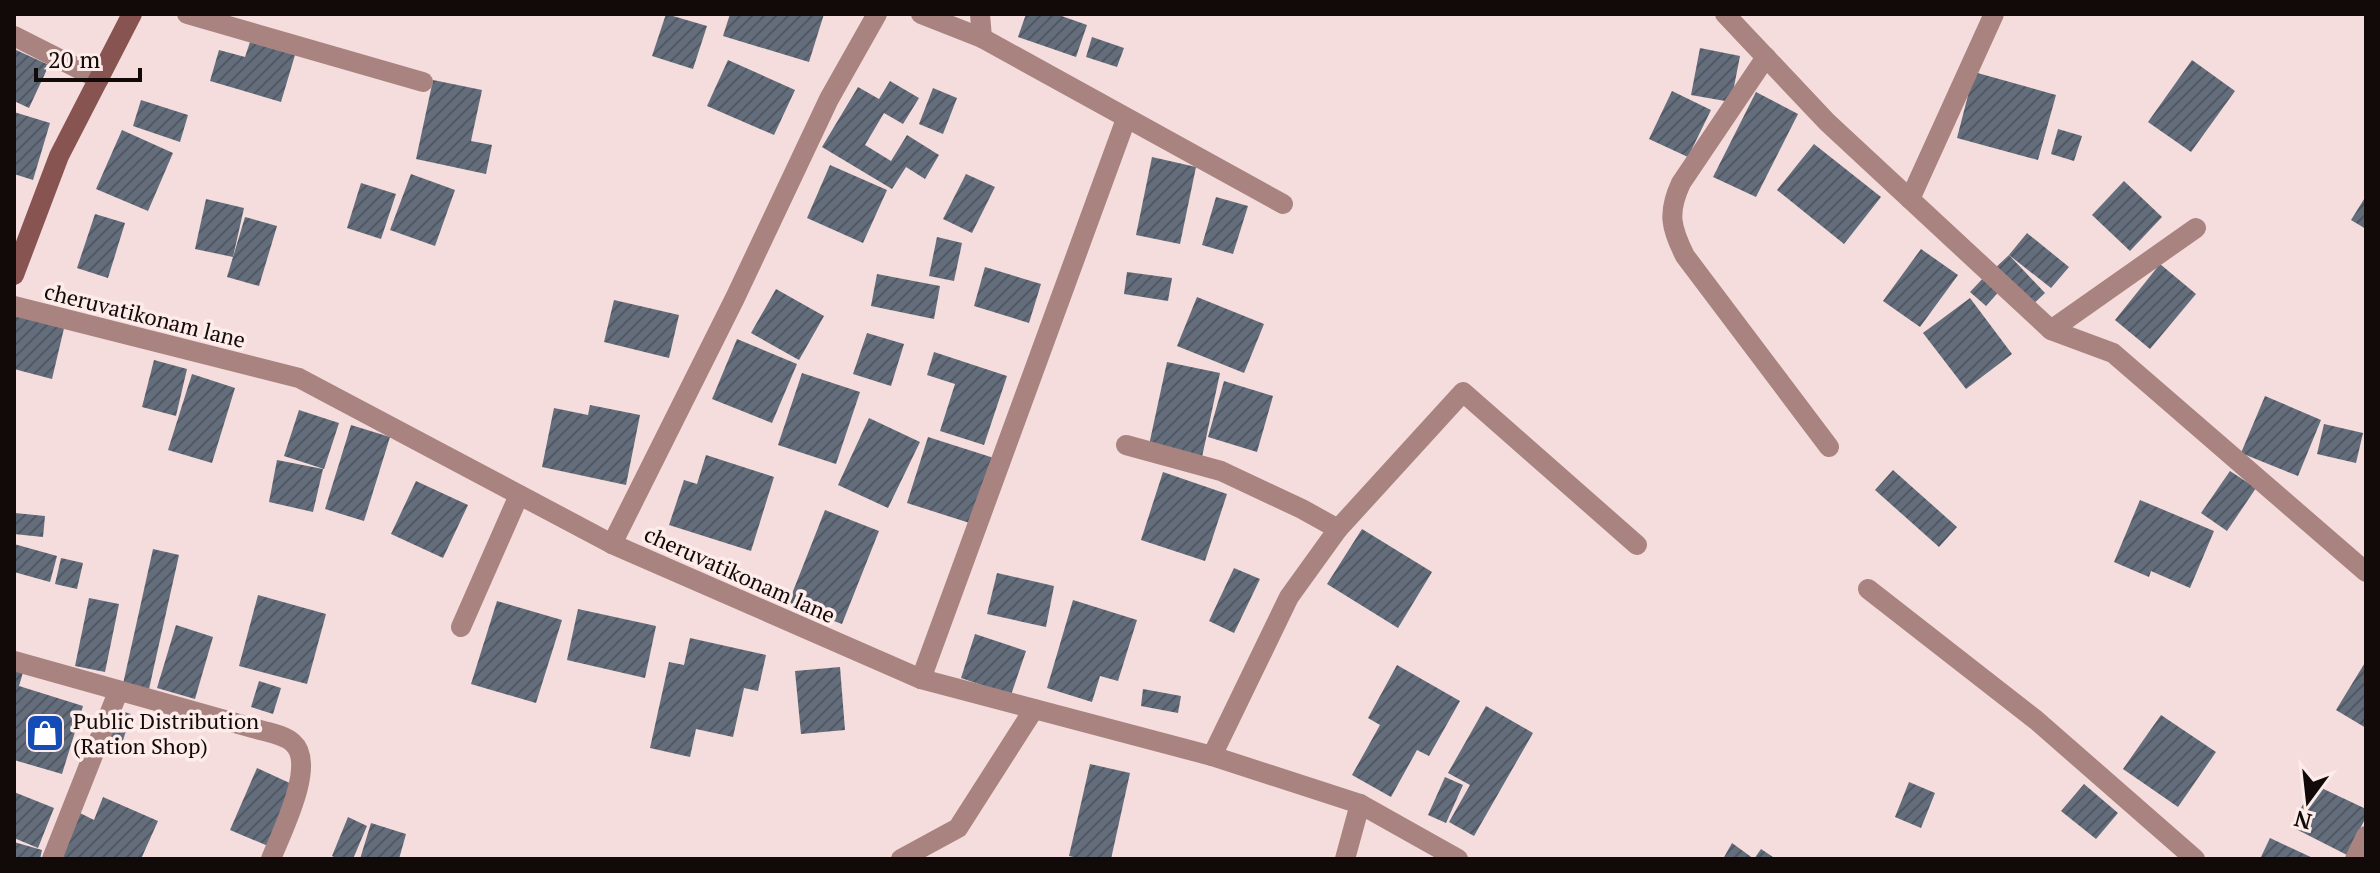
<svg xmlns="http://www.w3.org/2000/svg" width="2380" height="873" viewBox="0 0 2380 873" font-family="'PT Serif',serif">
<defs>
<pattern id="building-hatch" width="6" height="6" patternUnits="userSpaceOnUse" patternTransform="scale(2)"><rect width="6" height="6" fill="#646d7b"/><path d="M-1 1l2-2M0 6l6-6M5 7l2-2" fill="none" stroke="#515863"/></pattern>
</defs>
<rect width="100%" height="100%" fill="#f4dddc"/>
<!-- building -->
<g fill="url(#building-hatch)">
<path d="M666 14 707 26 693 69 652 56Z"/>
<path d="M730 14H824L809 62 723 36Z"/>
<path d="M1026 14H1056L1087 25 1076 57 1018 37Z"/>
<path d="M1092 37 1124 48 1117 67 1086 57Z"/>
<path d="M250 42 295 55 281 102 210 81 219 50 245 57Z"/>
<path d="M1700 48 1740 56 1731 102 1691 95Z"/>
<path d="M14 49 49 65 29 108 14 101Z"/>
<path d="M728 60 795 90 774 135 707 106Z"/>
<path d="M2192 60 2235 91 2191 152 2148 122Z"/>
<path d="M1974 72 2056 95 2038 160 1957 138Z"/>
<path d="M433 80 482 90 471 141 492 145 486 174 416 159Z"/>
<path d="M890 81 919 98 903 124 884 113 865 145 891 161 907 135 939 155 925 179 906 167 892 189 822 147 858 87 879 99Z"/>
<path d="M933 88 957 98 943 134 919 124Z"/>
<path d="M1672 91 1711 110 1688 157 1649 139Z"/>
<path d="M1756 92 1798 114 1756 197 1713 177Z"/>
<path d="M141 100 188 115 180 142 133 126Z"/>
<path d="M14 112 50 123 33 180 14 174Z"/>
<path d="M2058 129 2082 136 2074 161 2051 154Z"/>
<path d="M122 130 173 153 148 211 96 189Z"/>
<path d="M1814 144 1881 197 1844 244 1777 190Z"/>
<path d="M1152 157 1196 167 1180 244 1136 235Z"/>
<path d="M830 165 887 190 863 243 807 218Z"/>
<path d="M411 174 455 190 435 246 390 230Z"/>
<path d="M966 174 995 187 972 233 943 219Z"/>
<path d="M2124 181 2162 217 2130 251 2092 215Z"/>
<path d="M361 183 396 194 381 239 347 228Z"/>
<path d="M2366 196V229L2351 220Z"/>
<path d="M1216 197 1248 206 1233 254 1202 245Z"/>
<path d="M206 199 244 208 233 257 195 249Z"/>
<path d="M95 214 125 223 108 278 77 268Z"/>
<path d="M245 217 277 226 259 286 227 277Z"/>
<path d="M2027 233 2069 267 2051 288 2009 255Z"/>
<path d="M937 237 962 243 954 281 929 276Z"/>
<path d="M1921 249 1958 275 1920 327 1883 301Z"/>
<path d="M2009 255 2045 293 2029 308 1993 270Z"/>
<path d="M2160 264 2196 294 2150 349 2115 320Z"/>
<path d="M985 267 1041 284 1029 323 974 306Z"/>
<path d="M1127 272 1172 278 1168 301 1124 294Z"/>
<path d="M877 274 940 286 934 319 871 306Z"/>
<path d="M1987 274 2002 288 1986 306 1970 292Z"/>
<path d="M776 289 824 316 799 360 751 333Z"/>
<path d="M1197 297 1264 324 1244 373 1177 346Z"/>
<path d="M1970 298 2012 354 1966 389 1923 333Z"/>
<path d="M614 300 679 315 669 358 604 342Z"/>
<path d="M14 316 65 324 52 379 14 369Z"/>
<path d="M867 333 904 344 891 386 853 374Z"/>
<path d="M737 339 797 364 772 423 712 399Z"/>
<path d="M934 352 1007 376 984 445 940 431 955 384 927 375Z"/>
<path d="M154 360 187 369 176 416 142 407Z"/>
<path d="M1167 362 1220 373 1202 457 1149 445Z"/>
<path d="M802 373 860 392 836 464 778 445Z"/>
<path d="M192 374 235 388 212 463 168 450Z"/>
<path d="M1224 381 1273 396 1257 452 1208 437Z"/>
<path d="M2265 396 2321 420 2298 476 2241 453Z"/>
<path d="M590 405 640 415 626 485 542 467 554 408 588 415Z"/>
<path d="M299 410 339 423 324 469 284 456Z"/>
<path d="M869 418 920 442 888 508 838 485Z"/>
<path d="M2324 424 2363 433 2356 463 2317 454Z"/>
<path d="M351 425 390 437 364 521 325 509Z"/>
<path d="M928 437 997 459 976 525 907 503Z"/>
<path d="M706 455 774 477 751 551 669 525 684 480 697 484Z"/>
<path d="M277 460 323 469 313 512 269 502Z"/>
<path d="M1893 470 1957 527 1939 547 1875 490Z"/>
<path d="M2230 471 2256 488 2227 531 2201 513Z"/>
<path d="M1163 472 1227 494 1205 561 1141 540Z"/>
<path d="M416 481 468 505 443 558 391 534Z"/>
<path d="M2140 500 2214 531 2190 588 2151 571 2149 577 2114 562Z"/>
<path d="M825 510 879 531 842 624 788 604Z"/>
<path d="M15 513 45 516 43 537 14 534Z"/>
<path d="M1362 529 1432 572 1398 628 1327 584Z"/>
<path d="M14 544 57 556 50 582 14 572Z"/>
<path d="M153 549 179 555 149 689 123 684Z"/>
<path d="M61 558 83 563 77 589 55 584Z"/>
<path d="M1234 568 1260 579 1234 633 1209 621Z"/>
<path d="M997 573 1054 586 1046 627 987 614Z"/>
<path d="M258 595 326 614 307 684 239 666Z"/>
<path d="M89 598 119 604 105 672 75 666Z"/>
<path d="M1073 600 1137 620 1118 681 1100 676 1092 702 1047 688Z"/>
<path d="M497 601 562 620 536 703 471 684Z"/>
<path d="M578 609 656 626 645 678 567 660Z"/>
<path d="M176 625 213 637 195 699 157 688Z"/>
<path d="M975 634 1026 651 1011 695 961 678Z"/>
<path d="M690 638 766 655 758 691 744 688 733 737 696 729 690 757 650 748 669 662 684 665Z"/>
<path d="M2366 661V728L2336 710Z"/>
<path d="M1397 665 1460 701 1429 756 1417 750 1391 797 1352 775 1380 725 1368 718Z"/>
<path d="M14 666 24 669 19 686 83 706 62 774 14 760Z"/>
<path d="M840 667 845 730 801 734 795 671Z"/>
<path d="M259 681 281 688 273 714 251 707Z"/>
<path d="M1143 689 1181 696 1178 713 1141 706Z"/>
<path d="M1486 706 1533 733 1474 836 1449 822 1470 785 1448 773Z"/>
<path d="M114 709 131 714 118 757 101 752Z"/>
<path d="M2161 715 2216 752 2178 807 2123 769Z"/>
<path d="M1090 764 1130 773 1111 859H1082L1069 856Z"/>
<path d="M257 768 294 785 268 846 230 830Z"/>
<path d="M1445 777 1463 785 1446 823 1428 815Z"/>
<path d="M1909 782 1935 793 1921 828 1895 817Z"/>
<path d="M2084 784 2118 813 2096 839 2061 811Z"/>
<path d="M2313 784 2366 809V817L2347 855 2292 827Z"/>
<path d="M14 792 54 808 38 848 14 838Z"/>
<path d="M103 797 158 821 141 859H69L59 855 78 812 94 820Z"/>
<path d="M348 817 367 826 353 859H338L332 856Z"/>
<path d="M371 823 406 834 399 859H360Z"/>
<path d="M2270 838 2315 859H2260Z"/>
<path d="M14 842 42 850 40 859H14Z"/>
<path d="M1732 843 1754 859 1761 849 1776 859H1723Z"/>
</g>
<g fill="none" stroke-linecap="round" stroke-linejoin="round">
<!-- service -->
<path stroke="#a88380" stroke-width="20" d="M187 14 423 82"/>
<!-- minor -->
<g stroke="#a88380" stroke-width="20">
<path d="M921 14 982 38 1283 204"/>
<path d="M980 14 982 38"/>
<path d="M1725 14 1827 122 2051 330 2113 353 2366 572"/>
<path d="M14 36 99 79"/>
<path d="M1766 57 1681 183C1667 213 1671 228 1685 256L1829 447"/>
<path d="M1910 199 1994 14"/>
<path d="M14 306 299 378 612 544 921 679 1212 756 1360 804 1458 859"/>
<path d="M2051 330 2196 228"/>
<path d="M1126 445 1221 471 1302 509 1338 529 1289 597 1212 756"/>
<path d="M1338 529 1463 392 1637 545"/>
<path d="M612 544 735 298 829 99 877 14"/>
<path d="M1868 589 2036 720 2195 859"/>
<path d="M461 627 519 495"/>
<path d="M14 661 253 728C265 732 284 734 293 743 317 764 281 833 271 859"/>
<path d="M921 679 1126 119"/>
<path d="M52 859 118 692"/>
<path d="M901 859 958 828 1034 709"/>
<path d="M1345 859 1360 804"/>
<path d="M2355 859 2366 836"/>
</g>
<!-- secondary -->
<path stroke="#885452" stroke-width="20" d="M14 275 59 156 132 14"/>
</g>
<!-- icons -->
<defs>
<symbol id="shop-square" viewBox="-11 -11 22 22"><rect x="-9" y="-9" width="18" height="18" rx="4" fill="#144cb8" stroke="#feeceb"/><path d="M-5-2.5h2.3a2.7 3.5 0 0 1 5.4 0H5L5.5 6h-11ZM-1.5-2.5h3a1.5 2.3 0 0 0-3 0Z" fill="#fff"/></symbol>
</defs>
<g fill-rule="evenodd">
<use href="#shop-square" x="23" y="711" width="44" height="44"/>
</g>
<g text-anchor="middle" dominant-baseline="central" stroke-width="7" stroke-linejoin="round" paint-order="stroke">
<!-- street labels -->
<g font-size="22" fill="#110a09" stroke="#feeceb">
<text transform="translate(145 315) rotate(14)">cheruvatikonam lane</text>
<text transform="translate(740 574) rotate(24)">cheruvatikonam lane</text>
</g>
<!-- poi labels -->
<g font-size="22" fill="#110a09" stroke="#feeceb" text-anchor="start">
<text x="73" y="720">Public Distribution<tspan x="73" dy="25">(Ration Shop)</tspan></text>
</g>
</g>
<!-- border -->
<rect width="2380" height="873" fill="none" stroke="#110a09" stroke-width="32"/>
<!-- north arrow -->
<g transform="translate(2308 801) rotate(195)" stroke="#feeceb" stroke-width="6" paint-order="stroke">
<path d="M0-6L14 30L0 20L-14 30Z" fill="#110a09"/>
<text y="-12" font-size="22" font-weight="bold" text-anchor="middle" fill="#110a09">N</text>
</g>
<!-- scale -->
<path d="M36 68v12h104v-12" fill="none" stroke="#110a09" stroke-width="4"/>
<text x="48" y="68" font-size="24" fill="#110a09" stroke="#feeceb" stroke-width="6" paint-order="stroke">20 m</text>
</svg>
